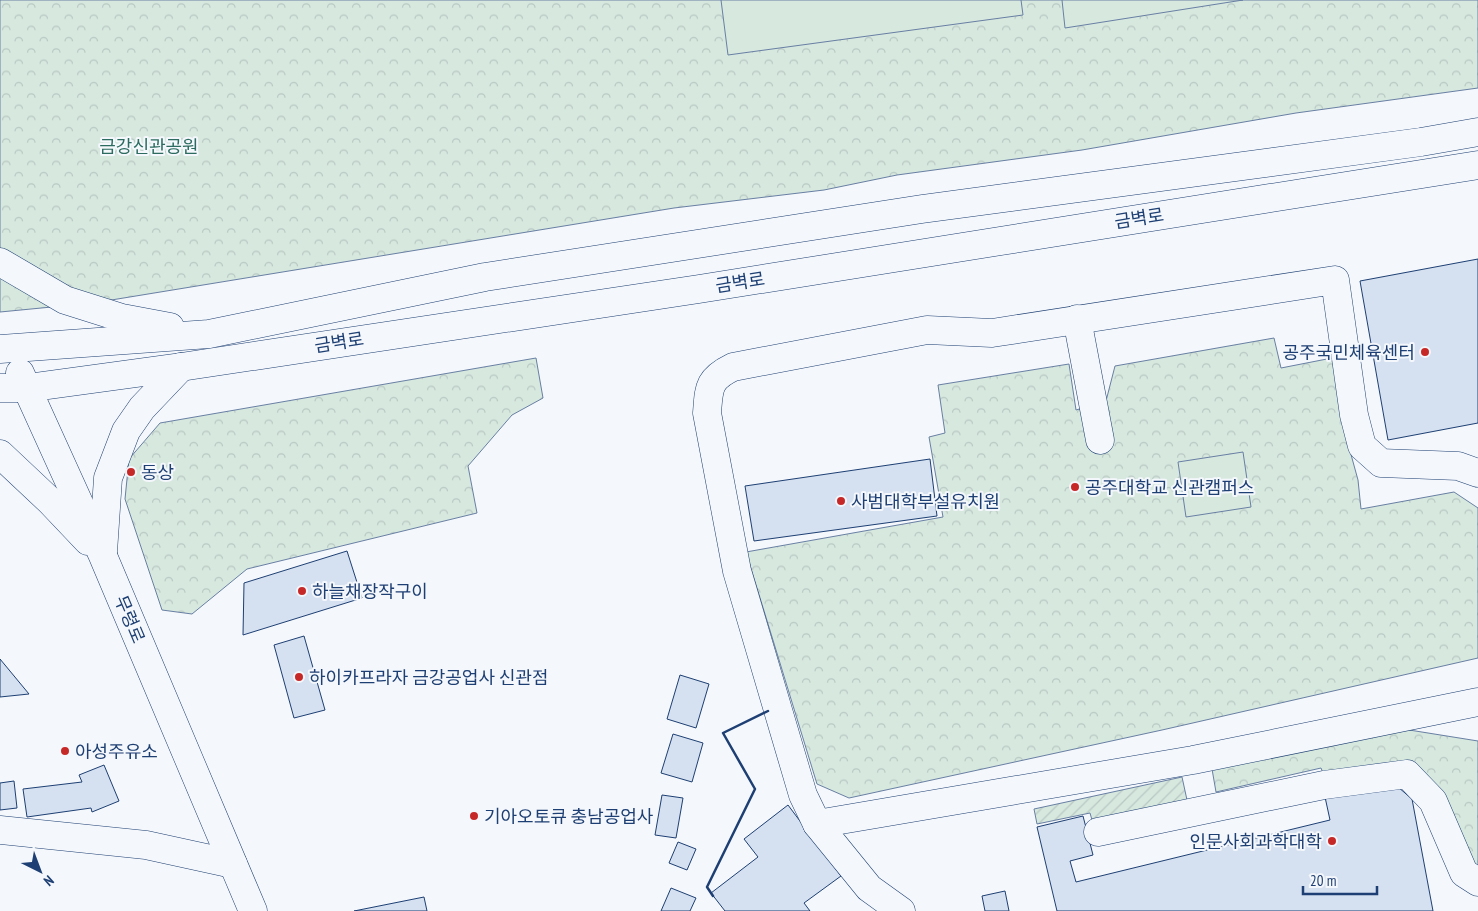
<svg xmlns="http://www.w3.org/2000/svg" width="1478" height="911" viewBox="0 0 1478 911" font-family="'PT Sans Narrow','Noto Sans KR',sans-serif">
<defs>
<pattern id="park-crowns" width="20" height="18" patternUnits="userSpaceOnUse" patternTransform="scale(1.25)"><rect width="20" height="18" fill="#d7e8df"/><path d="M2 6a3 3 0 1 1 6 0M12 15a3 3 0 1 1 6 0" fill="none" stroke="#b8c8c3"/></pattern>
<pattern id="garden-furrows" width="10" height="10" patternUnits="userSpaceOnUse" patternTransform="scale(1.25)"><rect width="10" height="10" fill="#d7e8df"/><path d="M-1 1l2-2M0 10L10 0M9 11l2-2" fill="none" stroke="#b8c8c3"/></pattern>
</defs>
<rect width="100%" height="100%" fill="#f4f7fb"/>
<!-- park -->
<g fill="url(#park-crowns)" stroke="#687fa3">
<path d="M0 0H1478V88L1296 113 1082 150 897 175 824 190 674 208 93 303 0 312Z"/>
<path d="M1274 338 1281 368 1332 358 1347 440 1358 480 1361 509 1454 492 1478 508V658L1162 730 849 798 817 784 746 552 943 517 929 437 945 433 938 385 1069 364 1076 410 1106 401 1115 366Z"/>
<path d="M536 358 543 398 512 415 468 466 477 513 247 569 192 614 162 610 125 499 129 459 160 423Z"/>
<path d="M1403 729 1478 741V870L1421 773 1386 763 1325 778 1321 768 1216 792 1212 769Z"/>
</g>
<!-- garden -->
<path fill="url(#garden-furrows)" stroke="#687fa3" d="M1182 777 1187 800 1092 820 1090 813 1037 824 1034 809Z"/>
<!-- pitch -->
<g fill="#d7e8df" stroke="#687fa3">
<path d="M721 0H1021L1023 15 728 55Z"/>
<path d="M1062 0H1243L1065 28Z"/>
<path d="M1243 452 1251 507 1186 517 1178 462Z"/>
</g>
<!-- building -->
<g fill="#d5e0f0" stroke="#1d3f73">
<path d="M1478 259V423L1388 440 1360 281Z"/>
<path d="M930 459 937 516 754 541 745 486Z"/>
<path d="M347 551 362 598 243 635 244 583Z"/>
<path d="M304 636 325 710 294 718 274 645Z"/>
<path d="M0 659 29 694 0 697Z"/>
<path d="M680 675 709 684 696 728 667 719Z"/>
<path d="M673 734 703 743 692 782 661 773Z"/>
<path d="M104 765 119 801 92 812 91 808 27 817 23 789 82 782 79 775Z"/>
<path d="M14 781 17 808 0 810V783Z"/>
<path d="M1391 781 1412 799 1433 911H1057L1037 827 1083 816 1093 855 1070 861 1076 882 1330 820 1325 797Z"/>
<path d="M662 795 683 798 676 838 655 835Z"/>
<path d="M788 805 841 876 804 903 810 911H725L711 893 758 857 744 839Z"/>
<path d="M678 842 696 849 687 870 669 863Z"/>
<path d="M671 888 696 898 690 911H661Z"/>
<path d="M1005 891 1009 911H985L982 896Z"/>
<path d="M424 897 427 911H354Z"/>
</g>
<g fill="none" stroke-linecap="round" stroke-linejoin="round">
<defs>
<g id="minor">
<path d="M1077 319 1100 440"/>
<path d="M817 824 1193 760 1478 702"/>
<path d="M0 830 146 845 233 864"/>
<path d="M1098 832 1324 785 1407 774 1433 801 1464 873 1478 882"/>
<path d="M901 911 869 888 817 824 803 795 737 571 707 413C709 388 708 379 733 367L927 330 992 333 1335 280 1354 415 1362 446 1381 463 1458 466 1478 473"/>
</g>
<g id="major">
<path d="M0 262 65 300 122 318 170 327"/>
<path d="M0 349 209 334 485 277 922 209 1421 142 1478 132"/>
<path d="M20 373 103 556 253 911"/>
<path d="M0 388H27L181 367 699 289 1478 165"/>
<path d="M0 454 51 502 88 541"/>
<path d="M103 552 108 478 126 431 142 408 181 367"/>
</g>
</defs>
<!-- minor casing -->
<use href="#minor" stroke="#1d3f73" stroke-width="29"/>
<!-- major casing -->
<use href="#major" stroke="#1d3f73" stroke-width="29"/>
<!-- minor -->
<use href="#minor" stroke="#f4f7fb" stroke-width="28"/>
<!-- major -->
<use href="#major" stroke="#f4f7fb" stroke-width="28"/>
<!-- wall -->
<path stroke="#1d3f73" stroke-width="2.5" d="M713 896 707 887 755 789 723 733 768 711"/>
</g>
<!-- markers -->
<g fill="#c62828" stroke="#f4f7fb" stroke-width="2">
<circle cx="1425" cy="352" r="5"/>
<circle cx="131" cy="472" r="5"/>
<circle cx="1075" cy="487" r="5"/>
<circle cx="841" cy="501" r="5"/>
<circle cx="302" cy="591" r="5"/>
<circle cx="299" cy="677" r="5"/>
<circle cx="65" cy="751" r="5"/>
<circle cx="474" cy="816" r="5"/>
<circle cx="1332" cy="841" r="5"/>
</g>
<g text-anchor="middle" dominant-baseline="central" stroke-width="4" stroke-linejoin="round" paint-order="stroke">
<!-- park labels -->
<g font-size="18" fill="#2c6c60" stroke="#f4f7fb">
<text x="149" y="146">금강신관공원</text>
</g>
<!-- street labels -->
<g font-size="18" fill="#1d3f73" stroke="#f4f7fb">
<text transform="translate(1139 218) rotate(-9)">금벽로</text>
<text transform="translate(740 282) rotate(-9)">금벽로</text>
<text transform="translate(339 342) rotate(-9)">금벽로</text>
<text transform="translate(130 619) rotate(67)">무령로</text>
</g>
<!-- poi labels -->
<g font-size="18" fill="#1d3f73" stroke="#f4f7fb" text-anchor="start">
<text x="1415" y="352" text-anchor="end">공주국민체육센터</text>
<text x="141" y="472">동상</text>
<text x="1085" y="487">공주대학교 신관캠퍼스</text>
<text x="851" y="501">사범대학부설유치원</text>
<text x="312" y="591">하늘채장작구이</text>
<text x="309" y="677">하이카프라자 금강공업사 신관점</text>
<text x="75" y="751">아성주유소</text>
<text x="484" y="816">기아오토큐 충남공업사</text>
<text x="1322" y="841" text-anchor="end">인문사회과학대학</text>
</g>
</g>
<!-- north arrow -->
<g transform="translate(40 871) rotate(138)" stroke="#f4f7fb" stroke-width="4" paint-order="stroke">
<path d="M0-4L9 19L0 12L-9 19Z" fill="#1d3f73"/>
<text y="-8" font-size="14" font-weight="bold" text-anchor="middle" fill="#1d3f73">N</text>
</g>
<!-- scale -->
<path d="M1303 886v8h74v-8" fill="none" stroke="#1d3f73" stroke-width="2.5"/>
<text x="1310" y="886" font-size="15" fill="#1d3f73" stroke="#f4f7fb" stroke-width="4" paint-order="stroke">20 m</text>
</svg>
